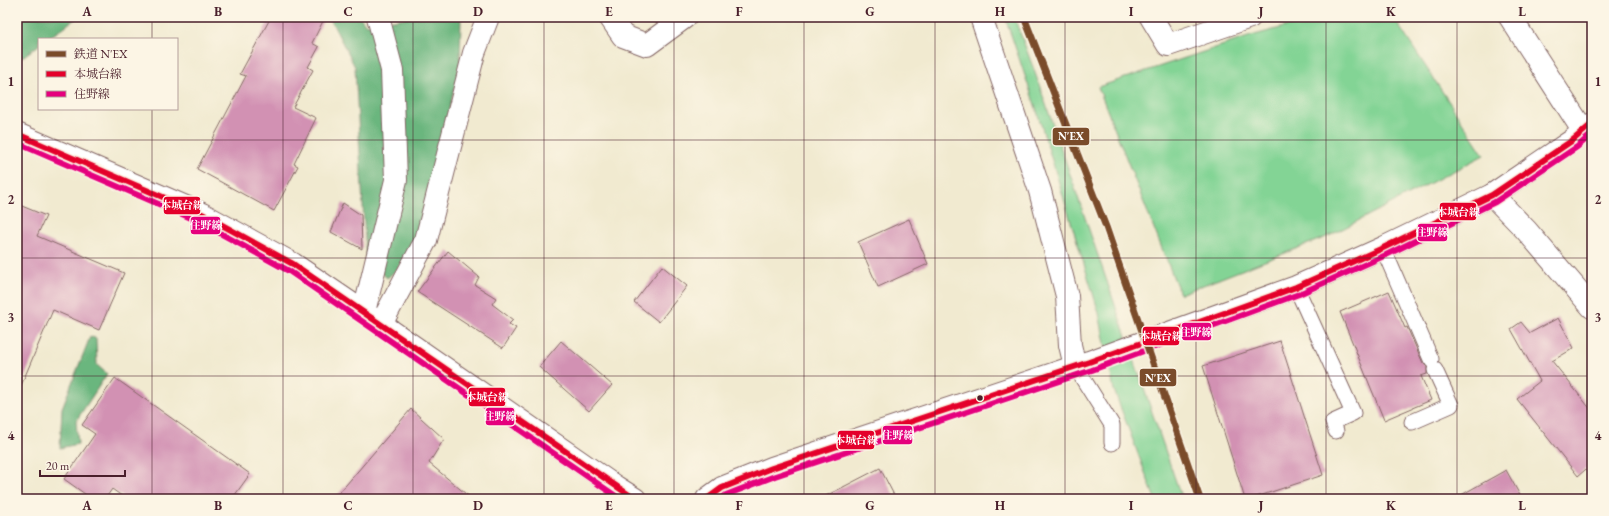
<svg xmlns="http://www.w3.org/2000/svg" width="1609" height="516" viewBox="0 0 1609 516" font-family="'EB Garamond','Noto Serif JP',serif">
<rect width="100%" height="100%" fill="#fcf5e5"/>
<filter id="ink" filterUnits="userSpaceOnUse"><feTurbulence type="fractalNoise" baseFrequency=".025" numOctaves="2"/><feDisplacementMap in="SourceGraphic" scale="8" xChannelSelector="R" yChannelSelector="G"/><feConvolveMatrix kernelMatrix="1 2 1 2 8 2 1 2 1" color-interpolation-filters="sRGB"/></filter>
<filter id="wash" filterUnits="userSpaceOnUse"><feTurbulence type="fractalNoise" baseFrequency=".012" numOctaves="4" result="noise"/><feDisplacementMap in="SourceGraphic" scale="16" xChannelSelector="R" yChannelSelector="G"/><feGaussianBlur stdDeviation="0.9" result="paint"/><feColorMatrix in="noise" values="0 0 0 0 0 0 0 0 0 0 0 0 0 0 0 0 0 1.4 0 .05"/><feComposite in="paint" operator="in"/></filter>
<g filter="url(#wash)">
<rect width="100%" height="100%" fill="#f1ead0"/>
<!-- green -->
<g fill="#83d495" stroke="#667a60">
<path d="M1005 17H1014L1033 67 1182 499H1155L1114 390 1099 313 1036 108Z"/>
<path d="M1321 17H1393L1484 155 1329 236 1180 294 1098 87 1251 36Z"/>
</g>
<!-- forest -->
<g fill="#6ab67e" stroke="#5a6a54">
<path d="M17 17H79C66 23 54 39 39 39V45L17 61Z"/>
<path d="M329 17H360L366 25 410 17H461L460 66 417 239 398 269 387 278 366 258 355 67Z"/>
<path d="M90 337 96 338 97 365 107 374 76 421 78 444 60 448 62 408Z"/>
</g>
<g id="blocks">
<!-- building -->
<g fill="#d291b3">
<path d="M271 17H325L312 43 319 47 308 67 313 70 293 107 316 118 294 164 298 166 274 211 197 169 246 76 240 74Z"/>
<path d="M343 203 361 215 362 249 331 232Z"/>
<path d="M17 204 46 216 37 236 124 273 99 330 53 310 17 395Z"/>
<path d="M909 219 928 264 878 287 858 242Z"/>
<path d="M448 251 479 277 475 285 496 298 492 304 513 320 509 324 516 328 503 348 417 292Z"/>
<path d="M662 266 687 286 659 322 634 302Z"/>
<path d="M1389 291 1405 328 1407 327 1423 363 1427 367V374L1421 376 1431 400 1384 420 1340 312Z"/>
<path d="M1558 318 1574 348 1552 361 1592 411V464L1578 476 1517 399 1540 381 1511 329 1521 322 1530 333Z"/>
<path d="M561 341 612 385 589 411 539 367Z"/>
<path d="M1280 341 1323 475 1250 499H1245L1203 366Z"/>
<path d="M115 378 250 474 232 499H126L112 489 105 499H92L64 479 95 434 82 425Z"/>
<path d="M411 409 444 439 429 463 472 499H334Z"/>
<path d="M880 468 896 499H820Z"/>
<path d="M1506 470 1522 499H1454Z"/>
</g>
</g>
</g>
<g filter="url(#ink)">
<use href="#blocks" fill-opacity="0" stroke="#846665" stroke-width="1"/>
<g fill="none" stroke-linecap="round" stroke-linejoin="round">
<defs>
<g id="lane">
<path d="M1383 248 1431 359"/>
<path d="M1296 287 1353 413 1333 422 1336 431"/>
<path d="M1075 366 1112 425V443"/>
<path d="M1412 422 1451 405 1435 370"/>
</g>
<g id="street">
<path d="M610 17 623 36 647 45 685 17"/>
<path d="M981 17 1040 191 1067 296 1070 345 1075 366"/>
<path d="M1151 17 1168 45 1250 17"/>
<path d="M1510 17 1584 132"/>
<path d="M364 312 396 180 392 70 378 17"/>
<path d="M381 324 426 240 474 53 488 17"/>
</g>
<path id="secondary" d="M1492 195 1526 230 1592 307"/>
<g id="highway">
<path d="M17 134 202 214 293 264 381 324 616 487 635 499"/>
<path d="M707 499 722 488 772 468 1089 362 1296 287 1383 248 1492 195 1573 140 1592 124"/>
</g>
</defs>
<!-- lane casing -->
<use href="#lane" stroke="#846665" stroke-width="17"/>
<!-- street casing -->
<use href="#street" stroke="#846665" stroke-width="24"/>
<!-- secondary casing -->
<use href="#secondary" stroke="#846665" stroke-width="24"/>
<!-- highway casing -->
<use href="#highway" stroke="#846665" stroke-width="24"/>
<!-- lane -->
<use href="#lane" stroke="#fff" stroke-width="15"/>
<!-- street -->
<use href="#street" stroke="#fff" stroke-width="22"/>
<!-- secondary -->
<use href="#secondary" stroke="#fff" stroke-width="22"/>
<!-- highway -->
<use href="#highway" stroke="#fff" stroke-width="22"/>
<defs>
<g id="bus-1">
<path d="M17 134 202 214 293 264 635 499"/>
<path d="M707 499 722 488 772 468 1089 362 1296 287 1383 248 1492 195 1573 140 1592 124"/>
</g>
<g id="bus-2">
<path d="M17 143 198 221 289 271 620 499"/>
<path d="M721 499 726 495 775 476 1092 370 1299 294 1386 255 1495 202 1577 147 1592 134"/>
</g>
</defs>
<!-- bus-1 casing -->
<use href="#bus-1" stroke="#fcf5e5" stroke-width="9"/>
<!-- bus-2 casing -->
<use href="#bus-2" stroke="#fcf5e5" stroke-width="9"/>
<!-- bus-1 -->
<use href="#bus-1" stroke="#e4002b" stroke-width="6"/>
<!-- bus-2 -->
<use href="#bus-2" stroke="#e5007d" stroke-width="6"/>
<defs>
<path id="rail-1" d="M1024 17 1106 227 1200 499"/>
</defs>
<!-- rail-1 casing -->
<use href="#rail-1" stroke="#fcf5e5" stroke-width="10"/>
<!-- rail-1 -->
<use href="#rail-1" stroke="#7a4b2a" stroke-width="7"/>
</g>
</g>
<!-- grid -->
<path fill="none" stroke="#4a1f2b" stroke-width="1" stroke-opacity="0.55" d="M152 17V39M283 17V499M413 17V499M544 17V499M674 17V499M804 17V499M935 17V499M1065 17V499M1196 17V499M1326 17V499M1457 17V499M152 109V499M17 140H1592M17 258H1592M17 376H1592"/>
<!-- markers -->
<circle fill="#4a1f2b" stroke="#fcf5e5" stroke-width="1.5" cx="980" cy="398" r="3.5"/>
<g stroke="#fcf5e5" stroke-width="1.5">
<rect x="1052" y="127" width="38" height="19" rx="4" fill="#7a4b2a"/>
<rect x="163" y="196" width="38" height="19" rx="4" fill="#e4002b"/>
<rect x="1439" y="202" width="38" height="19" rx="4" fill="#e4002b"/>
<rect x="190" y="216" width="31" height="19" rx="4" fill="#e5007d"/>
<rect x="1417" y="223" width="31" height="19" rx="4" fill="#e5007d"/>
<rect x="1181" y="322" width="31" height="19" rx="4" fill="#e5007d"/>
<rect x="1142" y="326" width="38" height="20" rx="4" fill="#e4002b"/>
<rect x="1139" y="368" width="38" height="19" rx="4" fill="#7a4b2a"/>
<rect x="468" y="387" width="38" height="20" rx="4" fill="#e4002b"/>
<rect x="485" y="407" width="30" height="19" rx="4" fill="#e5007d"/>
<rect x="882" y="425" width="31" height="20" rx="4" fill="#e5007d"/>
<rect x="837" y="430" width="38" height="20" rx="4" fill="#e4002b"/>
</g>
<g font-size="11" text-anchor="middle" font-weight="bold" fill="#fff">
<text x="1071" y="140">N'EX</text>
<text x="182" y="209">本城台線</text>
<text x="1458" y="216">本城台線</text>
<text x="206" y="229">住野線</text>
<text x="1432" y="236">住野線</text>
<text x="1196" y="336">住野線</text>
<text x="1161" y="340">本城台線</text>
<text x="1158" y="382">N'EX</text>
<text x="487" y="401">本城台線</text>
<text x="500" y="420">住野線</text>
<text x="898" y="439">住野線</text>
<text x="856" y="444">本城台線</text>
</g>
<!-- margin -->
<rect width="1609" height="516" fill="none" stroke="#fcf5e5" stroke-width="44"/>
<!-- legend -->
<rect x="38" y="38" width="140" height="72" fill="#fcf5e5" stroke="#b59f9b"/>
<rect x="46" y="51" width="20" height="6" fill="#7a4b2a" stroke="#b59f9b"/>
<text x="74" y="58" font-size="12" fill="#4a1f2b">鉄道 N'EX</text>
<rect x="46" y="71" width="20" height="6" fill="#e4002b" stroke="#b59f9b"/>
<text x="74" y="78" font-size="12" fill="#4a1f2b">本城台線</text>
<rect x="46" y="91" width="20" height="6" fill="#e5007d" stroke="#b59f9b"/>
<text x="74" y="98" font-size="12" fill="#4a1f2b">住野線</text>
<!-- scale -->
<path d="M40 470v6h85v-6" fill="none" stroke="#4a1f2b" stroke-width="2"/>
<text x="46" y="470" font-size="12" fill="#4a1f2b" stroke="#fcf5e5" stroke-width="3" paint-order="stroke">20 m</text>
<rect x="22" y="22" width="1565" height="472" fill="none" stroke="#4a1f2b" stroke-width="1.5"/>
<g font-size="13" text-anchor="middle" font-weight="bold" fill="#4a1f2b">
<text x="87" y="16">A</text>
<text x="218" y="16">B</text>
<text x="348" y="16">C</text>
<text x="478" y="16">D</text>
<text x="609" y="16">E</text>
<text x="739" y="16">F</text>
<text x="870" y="16">G</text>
<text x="1000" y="16">H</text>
<text x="1131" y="16">I</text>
<text x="1261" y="16">J</text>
<text x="1391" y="16">K</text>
<text x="1522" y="16">L</text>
<text x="11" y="86">1</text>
<text x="1598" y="86">1</text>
<text x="11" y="204">2</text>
<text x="1598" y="204">2</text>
<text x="11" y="322">3</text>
<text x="1598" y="322">3</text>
<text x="11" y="440">4</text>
<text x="1598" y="440">4</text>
<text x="87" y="510">A</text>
<text x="218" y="510">B</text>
<text x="348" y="510">C</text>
<text x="478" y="510">D</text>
<text x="609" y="510">E</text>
<text x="739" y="510">F</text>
<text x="870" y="510">G</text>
<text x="1000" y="510">H</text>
<text x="1131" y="510">I</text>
<text x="1261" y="510">J</text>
<text x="1391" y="510">K</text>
<text x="1522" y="510">L</text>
</g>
</svg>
